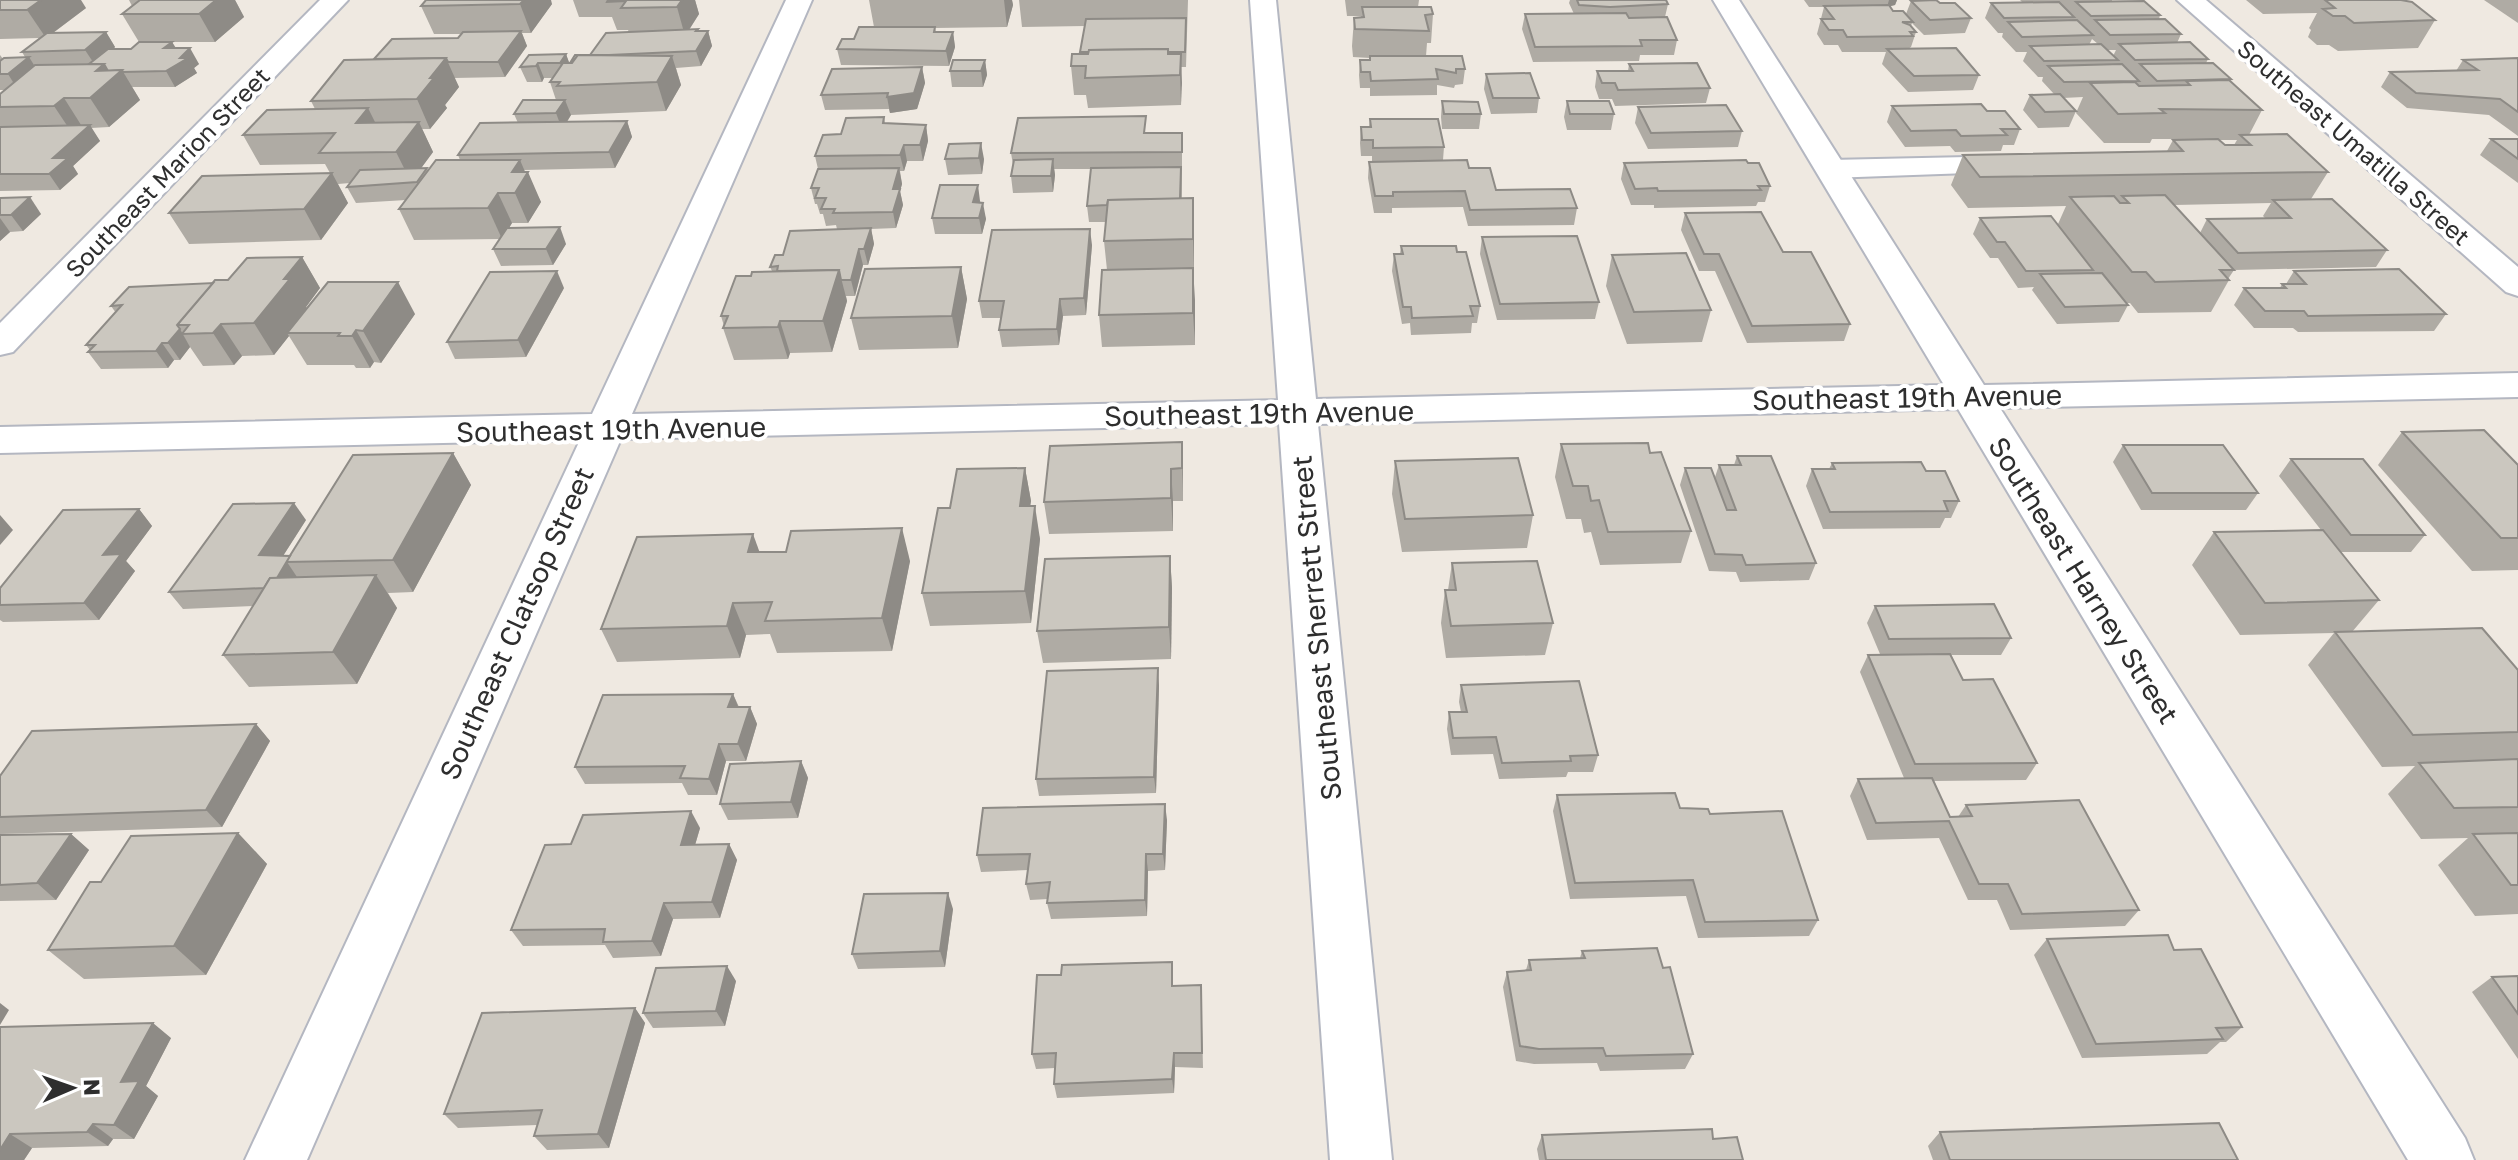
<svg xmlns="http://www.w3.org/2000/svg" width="2518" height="1160" viewBox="0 0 2518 1160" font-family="'Golos Text',sans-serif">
<rect width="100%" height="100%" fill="#efe9e1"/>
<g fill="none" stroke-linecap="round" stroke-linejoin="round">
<defs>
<path id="lane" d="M2014 156 2024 159 2028 165 2024 171 1830 178 1820 175 1816 169 1820 163 1830 160Z"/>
<g id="street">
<path d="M320 0H348L13 352 0 355V323Z"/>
<path d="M786 0H812L632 414 1278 400 1250 0H1276L1316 399 1944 385 1713 0H1739L1984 385 2518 373V397L2000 408 2465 1138 2474 1160H2408L1958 409 1318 424 1392 1160H1330L1279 424 621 439 307 1160H245L580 440 0 453V427L592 414Z"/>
<path d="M2177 0H2206L2518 267V296L2506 292Z"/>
</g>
</defs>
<!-- lane casing -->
<use href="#lane" stroke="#b4b7c1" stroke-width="4"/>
<!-- street casing -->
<use href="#street" stroke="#b4b7c1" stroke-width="4"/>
<!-- lane -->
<use href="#lane" fill="#fff" fill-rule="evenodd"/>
<!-- street -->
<use href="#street" fill="#fff" fill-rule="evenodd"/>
</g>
<!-- wall -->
<g fill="#afaba4" fill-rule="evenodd">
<path d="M0 0 86 8 53 33 106 32 115 47 114 49H131L139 42 122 14 132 6 129 0H235L244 17 215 42H172L176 48 199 64 194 68 197 73 175 87H132L140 100 109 127 91 128 100 141 73 166 78 174 60 190 0 191V94L5 90H0V55L3 59 25 57 22 52 39 38 0 39Z"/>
<path d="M573 0H695L699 14 689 30 708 31 712 46 701 66 676 68 681 85 666 111 571 115 567 122 627 121 632 137 615 168 524 170 541 202 528 223H512L509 228 566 244 553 265 501 266 493 249 500 239 414 240 399 209 406 200 356 203 347 187 350 183 338 184 348 203 321 240 189 244 169 213 330 173 325 164 260 165 243 135 315 109 311 101 374 59 458 38 462 34H434L421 6 552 4 531 33H522L527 46 505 77 454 78 459 87 445 105 447 108 430 129H422L433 152 421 168H427L428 170 460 160 458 155 518 123 514 114 556 100 550 82 552 78H544L542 82H527L520 67 566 54 569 63 590 55 629 32 628 30H617L612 17H579Z"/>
<path d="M869 0H1012L1013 5 1007 27 935 28 936 32H953L955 47 949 66 841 65 837 49 874 27Z"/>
<path d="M1019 0H1188L1186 67H1181V105L1088 108 1086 95H1074L1071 66 1081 54 1085 26 1022 27Z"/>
<path d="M1345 0H1421H1419L1418 7 1433 14 1431 43H1427L1426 56 1465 69 1463 84 1455 85 1454 88 1437 85V95L1370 96V88H1360L1359 75 1360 60H1370V58L1353 57 1352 46 1354 18 1361 17V16H1347Z"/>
<path d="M1570 0H1666L1668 4 1665 17 1677 40 1674 55H1640L1639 61 1533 62 1522 29 1525 14H1574L1569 3Z"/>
<path d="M1804 0H1897L1895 5 1889 6 1893 11 1906 14 1911 1 1940 3 1971 18 1965 33 1924 35 1912 23 1911 26 1916 32 1911 47 1908 49 1979 75 1973 90 1908 92 1882 64 1886 52H1842L1838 45H1824L1817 34 1824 7H1809Z"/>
<path d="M2020 0H2112V1L2160 15 2159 19 2181 34 2177 43 2208 59 2206 63 2231 79 2230 81 2262 110 2249 135 2328 172 2311 199 2387 250 2376 267 2234 270 2228 279 2229 280 2211 312 2138 313 2130 303H2126L2128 305 2119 322 2057 324 2032 290 2034 287 2018 288 1998 258H1990L1973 234 1980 218 2058 224 2066 206 1968 208 1951 185 1963 155 2167 151 2173 140 2198 139H2152L2150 143H2104L2076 113 2083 97 2063 98 2076 111 2069 127 2038 128 2023 110 2030 95 2054 94 2042 81 2043 77H2038L2023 61 2027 52H2016L2002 37 2003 33H1998L1985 18 1991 3H2023ZM2092 39 2098 44 2089 45ZM2108 50H2116L2113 56ZM2219 140H2237L2234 145H2225ZM2271 203 2263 216 2265 218 2207 219 2200 233 2174 205Z"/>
<path d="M2246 0H2401L2435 20 2418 48 2338 51 2329 45H2317L2308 37 2311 30 2309 28 2317 13 2263 14Z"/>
<path d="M2484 0H2518V23Z"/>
<path d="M2518 58V136L2489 115 2407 108 2381 87 2390 72 2456 71 2463 60Z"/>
<path d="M985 60 987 75 983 87H952L950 71Z"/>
<path d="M1629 64 1710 88 1706 103 1615 106 1612 99H1599L1595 87 1597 71H1628Z"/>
<path d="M922 67 925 83 917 109 890 113 889 109 825 110 821 95Z"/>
<path d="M1486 74 1539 98 1537 113 1491 114 1484 89Z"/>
<path d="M1442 101 1481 114 1479 129H1442L1441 117Z"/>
<path d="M1567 101 1614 114 1611 130H1567L1564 117Z"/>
<path d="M1892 106 1987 111 2020 129 2014 145H2003L2001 151 1955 152 1950 146 1905 147 1887 122Z"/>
<path d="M1638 107 1742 131 1738 147 1648 149 1635 123Z"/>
<path d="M884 117 885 123 926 125 928 141 923 161H907L904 171H900L902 184 900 191 903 205 896 228 871 229 874 244 868 265H863L855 296H846L847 301 832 352 790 353 788 359 734 360 723 328 724 326 721 316 751 276 772 271 770 267 783 255 837 229 836 225 826 226 823 214H820L817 204H815L811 188 818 169 815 156 841 134Z"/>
<path d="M1370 119 1444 147 1443 160 1469 168 1496 190 1577 208 1574 225 1468 226 1463 207 1392 208V213H1374L1368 178 1369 162H1372V156H1361L1360 143 1361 127H1369Z"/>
<path d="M1146 133H1182V199L1194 229V270H1193L1195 345 1102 347 1099 315 1107 270 1104 241 1106 222H1089L1087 206 1091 169H1054L1055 175 1053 192 1013 193 1011 176 1013 165 1011 153Z"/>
<path d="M2491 139H2518V183L2480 155Z"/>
<path d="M949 144 984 159 982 174 948 175 945 159Z"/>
<path d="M1624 163H1748L1770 186 1765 202H1758L1756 206 1654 208V205H1631L1621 179Z"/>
<path d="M0 198 41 214 23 231 10 232 0 241Z"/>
<path d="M980 201 986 219 982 234H935L932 218Z"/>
<path d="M1685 213 1783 252 1850 324 1844 341 1747 343 1715 271H1699L1681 230Z"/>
<path d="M1482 237 1599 302 1595 319 1497 320 1480 254Z"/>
<path d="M1092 245 1086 315 1063 316 1059 345 1002 347 999 330 1001 318H982L979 301Z"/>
<path d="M1401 246 1457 252 1480 306 1477 323H1472L1471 333 1411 335 1410 323 1402 324 1392 271 1394 254H1400Z"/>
<path d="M1612 255 1711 310 1702 342 1627 344 1606 286Z"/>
<path d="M302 257 320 288 306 307 307 308 415 314 381 363 374 362 370 368H356L354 365H307L289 336 274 355 242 356 234 365 203 366 190 347 180 360H174L168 368 101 369 88 352 90 350 86 345 116 313 111 306 228 280Z"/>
<path d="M961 267 967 299 958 348 859 350 851 318Z"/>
<path d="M2294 271 2446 314 2434 331 2298 332 2293 328H2254L2234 305 2244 288H2280L2282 284H2286Z"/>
<path d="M564 288 526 357 455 359 447 342Z"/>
<path d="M2402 432 2518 465V570L2472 571 2378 465Z"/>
<path d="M1182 442 1183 501H1173V531L1049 534 1044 502Z"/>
<path d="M1561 444 1650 453 1691 531 1681 563 1600 565 1591 532 1584 533 1581 519H1566L1555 477Z"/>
<path d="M2123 445 2258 493 2246 510H2141L2113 462Z"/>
<path d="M453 453 471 485 413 592 388 593 397 608 357 684 249 687 223 655 253 606 183 609 169 592 306 520 283 556H290Z"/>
<path d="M1737 456 1816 563 1809 580 1740 582 1736 572 1709 571 1680 485 1685 468 1715 477 1719 465H1734Z"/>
<path d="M2291 459 2425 535 2411 552H2341L2379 600 2352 632 2518 670V914L2475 916 2438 865 2468 838 2421 839 2388 794 2415 766 2382 767 2308 665 2334 633 2240 635 2192 565 2214 532 2321 530 2279 476Z"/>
<path d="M1395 461 1533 515 1527 548 1402 552 1392 494Z"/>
<path d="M1832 463 1926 471 1959 501 1951 518H1945L1940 528 1823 529 1806 486 1812 469H1829Z"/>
<path d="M1025 468 1031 501 1030 506 1040 539 1031 623 930 626 922 593 950 508Z"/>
<path d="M139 509 152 526 126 561 135 571 99 620 3 622 0 620V588Z"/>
<path d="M760 552 910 561 892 651 777 653 770 634 746 635 740 658 617 662 601 629Z"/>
<path d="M1170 556 1172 588 1171 659 1043 663 1037 631Z"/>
<path d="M1452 563 1553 623 1545 655 1446 658 1441 623 1445 590H1448Z"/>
<path d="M1875 606 2011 638 2001 655H1951L1963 680 2037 763 2026 780 1934 781 1950 817H1958L1966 805 2139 910 2125 926 2010 930 1997 900H1968L1939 838 1867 840 1850 796 1858 779 1904 778 1860 672 1868 655 1880 654 1867 623Z"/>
<path d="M1159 685 1156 793 1039 796 1036 779Z"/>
<path d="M1461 685 1598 755 1593 772H1568L1566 777 1499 779 1493 754 1451 755 1447 729 1449 712H1461L1459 702Z"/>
<path d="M733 694 739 707H750L757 724 746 761H726L717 795H688L682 783 585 784 575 767Z"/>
<path d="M256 724 270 741 222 827 0 834V776Z"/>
<path d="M801 761 808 778 798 818 728 820 720 804Z"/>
<path d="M1557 795 1680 808 1710 814 1818 920 1809 936 1698 938 1686 896 1570 899 1553 811Z"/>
<path d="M1167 820 1165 870 1148 871 1147 916 1051 919 1047 903 1048 899 1030 900 1026 884 1028 870 981 872 977 855Z"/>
<path d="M700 828 695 845 729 844 737 860 720 918 673 919 661 956 613 958 605 945 523 946 511 930 571 844Z"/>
<path d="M238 833 267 864 206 975 84 979 48 950 101 882Z"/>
<path d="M71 834 89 850 56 900 0 901V835Z"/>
<path d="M953 909 945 967 858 969 852 954Z"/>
<path d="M2047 939 2174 950 2242 1027 2226 1042H2220L2207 1054 2082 1058 2034 955Z"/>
<path d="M1582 951 1693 1054 1685 1069 1600 1071 1597 1063 1534 1064 1516 1061 1503 987 1507 972 1526 970 1529 960 1580 958Z"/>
<path d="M1172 962 1173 986 1201 985 1203 1068 1175 1067 1174 1093 1057 1098 1054 1084 1055 1068 1036 1069 1032 1054 1061 975Z"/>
<path d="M2518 976V1059L2472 992 2492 977Z"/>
<path d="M736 981 725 1026 653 1028 643 1013Z"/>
<path d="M635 1008 645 1023 609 1148 547 1150 534 1136 537 1125 458 1128 444 1114Z"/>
<path d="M0 1027 171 1038 146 1086 158 1096 134 1139H113L108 1146 32 1148 24 1160H0Z"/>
<path d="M1940 1132 2238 1160H1933L1928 1146Z"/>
<path d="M1542 1135 1743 1160H1539L1537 1149Z"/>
</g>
<!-- shaded-wall -->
<g fill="#8e8b86">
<path d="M41 0H81L86 8 46 38 27 10Z"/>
<path d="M216 0H235L244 17 215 42 199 14Z"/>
<path d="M524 0H551L552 4 531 33 520 4Z"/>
<path d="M682 0H695L699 14 685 36 677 7Z"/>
<path d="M1004 0H1012L1013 5 1007 27Z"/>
<path d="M1889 0H1897L1895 5 1887 7Z"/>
<path d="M698 29 702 42 708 31 712 46 701 66 696 51V31Z"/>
<path d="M521 31 527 46 505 77 498 62Z"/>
<path d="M106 32 115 47 95 65 85 50Z"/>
<path d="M953 32 955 47 949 66 946 51Z"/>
<path d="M172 42 181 57 190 48 199 64 194 68 197 73 175 87 166 71 164 48Z"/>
<path d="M566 54 570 65 566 78 560 63Z"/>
<path d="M1181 54 1182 83 1181 105 1180 75Z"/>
<path d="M672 56 681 85 666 111 657 82Z"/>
<path d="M29 57 39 73 18 90 8 74Z"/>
<path d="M446 58 459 87 445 105 447 108 430 129 417 99 430 78Z"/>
<path d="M985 60 987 75 983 87 981 71Z"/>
<path d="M538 63 544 78 542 82 536 66Z"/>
<path d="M104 64 122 70 140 100 109 127 90 98 96 71Z"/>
<path d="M922 67 925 83 917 109 890 113 887 97Z"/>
<path d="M64 98 83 128 74 136 54 106Z"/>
<path d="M565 100 571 115 562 129 556 113Z"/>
<path d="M368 108 383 138 371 153 356 123Z"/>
<path d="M627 121 632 137 615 168 609 152Z"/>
<path d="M419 122 433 152 411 182 396 152Z"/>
<path d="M90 125 100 141 73 166 78 174 60 190 49 174 53 158Z"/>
<path d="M926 125 928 141 923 161 920 145Z"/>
<path d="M981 143 984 159 982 174 979 158Z"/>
<path d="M904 145 907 161 904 171 900 155Z"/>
<path d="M1053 159 1055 175 1053 192 1051 176Z"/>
<path d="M520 160 526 174 528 172 541 202 528 223 515 193 512 172Z"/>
<path d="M899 168 902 184 900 191 903 205 896 228 893 212V189Z"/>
<path d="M332 173 348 203 321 240 304 209Z"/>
<path d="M978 185 980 201 976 219 973 202Z"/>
<path d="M498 193 512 223 502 239 488 208Z"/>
<path d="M30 197 41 214 23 231 11 215Z"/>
<path d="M1193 198 1194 229V270L1193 239Z"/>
<path d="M983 203 986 219 982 234 979 218Z"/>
<path d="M0 218 10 232 0 241Z"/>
<path d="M560 227 566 244 553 265 546 249Z"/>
<path d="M871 228 874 244 868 265 864 249Z"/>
<path d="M1090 229 1092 245 1086 315 1084 298Z"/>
<path d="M859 249 863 265 855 296 851 280Z"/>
<path d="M302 257 320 288 306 307 308 311 287 333 289 336 274 355 254 323 284 279Z"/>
<path d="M961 267 967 299 958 348 952 316Z"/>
<path d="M1193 268 1195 300V345L1193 313Z"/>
<path d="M839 270 847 301 832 352 823 321Z"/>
<path d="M557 271 564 288 526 357 518 340Z"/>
<path d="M398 282 415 314 381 363 363 331Z"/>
<path d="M1060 299 1063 316 1059 345 1057 329Z"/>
<path d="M780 321 790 353 788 359 778 327Z"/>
<path d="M221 324 242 356 234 365 213 333Z"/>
<path d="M180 329 190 347 180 360 168 343Z"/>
<path d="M356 330 374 362 370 368 352 336Z"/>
<path d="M162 343 174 360 168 368 156 351Z"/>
<path d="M1182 442 1183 475V501L1182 468Z"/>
<path d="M453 453 471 485 413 592 393 560Z"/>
<path d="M1025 468 1031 501 1025 539 1020 506Z"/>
<path d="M1171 469 1173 501V531L1171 498Z"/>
<path d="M294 503 306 520 272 573 259 555Z"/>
<path d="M1035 506 1040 539 1031 623 1025 591Z"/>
<path d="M139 509 152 526 126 561 135 571 99 620 84 603 103 555Z"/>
<path d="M0 515 13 530 0 545Z"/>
<path d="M902 528 910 561 892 651 882 618Z"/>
<path d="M753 534 765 567 748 552Z"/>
<path d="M1170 556 1172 588 1171 659 1169 627Z"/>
<path d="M287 562 299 580 270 588Z"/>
<path d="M376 575 397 608 357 684 333 652Z"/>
<path d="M733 603 746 635 740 658 727 626Z"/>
<path d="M1158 668 1159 685 1156 793 1154 777Z"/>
<path d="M733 694 740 711 728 707Z"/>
<path d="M750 707 757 724 746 761 738 744Z"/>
<path d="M256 724 270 741 222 827 206 810Z"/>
<path d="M719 744 726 761 717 795 709 779Z"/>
<path d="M801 761 808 778 798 818 791 802Z"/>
<path d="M1165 804 1167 820 1165 870 1163 854Z"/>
<path d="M691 811 700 828 690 862 681 845Z"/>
<path d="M238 833 267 864 206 975 174 946Z"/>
<path d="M71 834 89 850 56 900 37 883Z"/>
<path d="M729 844 737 860 720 918 712 902Z"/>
<path d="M1146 854 1148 871 1147 916 1145 900Z"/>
<path d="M948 893 953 909 945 967 940 951Z"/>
<path d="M664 903 673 919 661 956 652 941Z"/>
<path d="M727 966 736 981 725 1026 716 1011Z"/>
<path d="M0 1003 9 1010 0 1025Z"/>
<path d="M635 1008 645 1023 609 1148 598 1134Z"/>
<path d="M153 1023 171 1038 146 1086 158 1096 134 1139 114 1125 121 1082Z"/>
<path d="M1174 1053 1175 1067 1174 1093 1172 1079Z"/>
<path d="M93 1124 113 1139 108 1146 87 1132Z"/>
<path d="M10 1134 32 1148 24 1160H0V1150Z"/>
</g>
<!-- building -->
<g fill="#cbc7bf" stroke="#8e8b86" stroke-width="2">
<path d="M0 0H41L27 10H0Z"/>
<path d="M140 0H216L199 14H122Z"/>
<path d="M426 0H524L520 4 421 6Z"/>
<path d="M608 0H682L677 7 621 8 626 1 607 2Z"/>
<path d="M1577 0H1666L1668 4 1610 7 1579 5Z"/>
<path d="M1936 0 1940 3H1955L1971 18 1930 20 1911 1Z"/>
<path d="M2325 0H2401L2412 2 2435 20 2354 23 2345 16H2333L2323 9 2335 8Z"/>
<path d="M2144 1 2160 15 2091 16 2076 2Z"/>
<path d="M2059 2 2074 17 2004 18 1991 3Z"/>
<path d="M1889 5 1893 11H1903L1913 22H1902L1910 25 1916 32H1910L1913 36 1847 37 1843 30H1829L1821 19H1834L1824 6Z"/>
<path d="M1362 7H1431L1433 14 1425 15 1429 31 1355 29 1354 18 1364 17Z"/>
<path d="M1626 13 1629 18 1667 17 1677 40H1640L1642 46 1535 47 1525 14Z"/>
<path d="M1186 18 1185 52H1168V49L1089 50V52H1080L1086 19Z"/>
<path d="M2165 19 2181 34 2110 35 2095 20Z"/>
<path d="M2077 20 2093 35 2022 37 2008 22Z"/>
<path d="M859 27H935L934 32H953L946 51 837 49 842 39H854Z"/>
<path d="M698 29 696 31H708L696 51 609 55H578L572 63H570L575 55H590L606 33Z"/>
<path d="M521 31 498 62H448L446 58 374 59 392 39 458 38 463 32Z"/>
<path d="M106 32 85 50 22 52 47 33Z"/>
<path d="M139 42H172L164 48H190L180 58H188L166 71 123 72 122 70 108 71 104 64H89L108 49H131Z"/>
<path d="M2190 42 2208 59 2135 60 2119 44Z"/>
<path d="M2101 44 2118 60 2044 61 2030 46Z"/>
<path d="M1956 48 1979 75 1914 76 1887 49Z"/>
<path d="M1168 49V54H1181L1180 75 1085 78 1086 66H1071L1072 54H1088L1089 50Z"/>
<path d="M566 54 560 63H538L536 66 520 67 529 55Z"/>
<path d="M578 55 672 56 657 82 557 86 560 82H550L563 63H572Z"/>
<path d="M1370 56H1462L1465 69H1456V73L1436 69 1438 79 1371 81 1370 72H1361L1360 60H1370Z"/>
<path d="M29 57 8 74H0V61L4 58Z"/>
<path d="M446 58 430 78H434L417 99 311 101 344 60Z"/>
<path d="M2518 58V112L2500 99 2416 93 2390 72 2478 70 2463 60Z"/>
<path d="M953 60H985L981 71H950Z"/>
<path d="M1697 63 1710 88 1618 90 1615 83H1602L1597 71H1633L1629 64Z"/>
<path d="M2213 63 2231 79 2157 81 2140 64Z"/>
<path d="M104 64 96 71 122 70 90 98H64L54 106 0 107V94L35 65Z"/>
<path d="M2122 64 2139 81 2064 82 2048 66Z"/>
<path d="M922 67 914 93 887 97 888 93 821 95 832 69Z"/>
<path d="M1530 73 1539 98H1493L1486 74Z"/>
<path d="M2229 80 2262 110 2160 109 2165 113 2118 114 2090 83 2135 82 2139 86 2190 85 2186 81Z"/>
<path d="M2060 94 2076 111 2045 112 2030 95Z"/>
<path d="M523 100H565L556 113 514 114Z"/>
<path d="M1442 101 1478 102 1481 114H1444Z"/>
<path d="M1567 101H1609L1614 114H1570Z"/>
<path d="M1981 104 1987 111H2005L2020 129H2001L2007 135 1961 136 1956 130 1911 131 1892 106Z"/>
<path d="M1726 105 1742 131 1651 133 1638 107Z"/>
<path d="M368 108 356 123 419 122 396 152 319 153 335 133 243 135 267 110Z"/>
<path d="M1146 116 1144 133H1182V152L1011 153 1018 118Z"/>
<path d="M884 117 883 123 926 125 920 145H904L900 155 815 156 823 135 841 134 846 118Z"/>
<path d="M1370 119H1438L1444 147 1373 148V140H1362L1361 127H1371Z"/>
<path d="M627 121 609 152 458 155 480 123Z"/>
<path d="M90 125 53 158H68L49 174H0V127Z"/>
<path d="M2287 134 2328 172 1980 177 1963 155 2183 151 2173 140 2218 139 2225 145H2251L2240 135Z"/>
<path d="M2491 139H2518V159Z"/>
<path d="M981 143 979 158 945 159 949 144Z"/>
<path d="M1053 159 1051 176H1011L1014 160Z"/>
<path d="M436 160H520L512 172H528L515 193H498L488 208 399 209Z"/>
<path d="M1467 160 1469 168H1490L1496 190 1570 189 1577 208 1470 210 1465 191 1393 192V196H1375L1369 162Z"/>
<path d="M1746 160 1748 163H1759L1770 186H1758L1761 190 1658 191 1657 188 1635 189 1624 163Z"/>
<path d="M1181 167 1180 199 1108 200 1107 205 1087 206 1091 168Z"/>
<path d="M427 168 417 182 347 187 360 170Z"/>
<path d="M899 168 893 189H900L893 212 833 213 835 209H821L826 198H815L819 188H811L818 169Z"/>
<path d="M332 173 304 209 169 213 202 176Z"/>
<path d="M940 185H978L973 202 983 203 979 218H932Z"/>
<path d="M2165 195 2234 270H2220L2229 280 2155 282 2146 272H2132L2070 197 2114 196 2120 203H2129L2122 196Z"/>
<path d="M30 197 11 215H0V198Z"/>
<path d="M1193 198V239L1104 241 1108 200Z"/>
<path d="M2332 199 2387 250 2238 253 2207 219 2291 218 2273 200Z"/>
<path d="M1761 212 1783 252H1811L1850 324 1752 326 1719 254H1704L1685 213Z"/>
<path d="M2051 216 2093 270 2026 271 2005 242H1997L1980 218Z"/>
<path d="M560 227 546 249H493L507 228Z"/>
<path d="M871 228 864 249H859L851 280H841L839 270 777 271 778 266 770 267 775 255H783L790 231Z"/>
<path d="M1090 229 1084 298 1060 299 1057 329 999 330 1004 301H979L992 230Z"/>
<path d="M1577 236 1599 302 1500 304 1482 237Z"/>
<path d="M1401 246H1456L1457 252H1466L1480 306H1470L1473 316 1412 318 1411 307H1403L1394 254H1403Z"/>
<path d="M1686 253 1711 310 1634 312 1612 255Z"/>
<path d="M302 257 284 279H290L254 323 221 324 213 333 182 334 189 325H177L215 280H228L247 258Z"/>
<path d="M961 267 952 316 851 318 865 269Z"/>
<path d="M1193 268V313L1099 315 1102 270Z"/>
<path d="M2399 269 2446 314 2308 316 2304 311H2265L2244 288H2286L2282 284H2306L2294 271Z"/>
<path d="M839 270 823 321H780L778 327 723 328 728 316H721L736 276H751L752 272Z"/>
<path d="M557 271 518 340 447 342 490 272Z"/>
<path d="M2102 273 2128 305 2065 307 2040 274Z"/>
<path d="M328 282H398L363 331 356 330 352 336H338L340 333H287Z"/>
<path d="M213 283 177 325 180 329 168 343H162L156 351 88 352 95 345H86L122 305 111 306 129 287Z"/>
<path d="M2484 430 2518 465V538H2501L2402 432Z"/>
<path d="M1182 442V468L1171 469V498L1044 502 1050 446Z"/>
<path d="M1648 443 1650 453 1661 452 1691 531 1608 532 1599 500 1591 501 1588 486H1573L1561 444Z"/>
<path d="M2123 445H2223L2258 493H2152Z"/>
<path d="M453 453 393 560 286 562 353 455Z"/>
<path d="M1737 456H1771L1816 563 1746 565 1742 555 1715 554 1685 468H1711L1727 510H1736L1719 465H1741Z"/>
<path d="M1518 458 1533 515 1405 519 1395 461Z"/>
<path d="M2291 459H2363L2425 535H2351Z"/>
<path d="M1921 462 1926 471H1945L1959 501H1944L1948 511 1830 512 1812 469H1835L1832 463Z"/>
<path d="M1025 468 1020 506H1035L1025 591 922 593 938 508H950L957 469Z"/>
<path d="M294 503 259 555 290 556 277 578H270L264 588 169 592 233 504Z"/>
<path d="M139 509 103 555 121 554 84 603 0 605V588L63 510Z"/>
<path d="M902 528 882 618 765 621 772 602 733 603 727 626 601 629 637 537 753 534 748 552H786L791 531Z"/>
<path d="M2323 530 2379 600 2265 603 2214 532Z"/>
<path d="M1170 556 1169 627 1037 631 1045 559Z"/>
<path d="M1537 561 1553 623 1451 626 1445 590H1456L1452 563Z"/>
<path d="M376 575 333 652 223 655 270 578Z"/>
<path d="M1994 604 2011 638 1889 639 1875 606Z"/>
<path d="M2482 628 2518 670V732L2413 735 2335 632Z"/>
<path d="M1950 654 1963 680 1993 679 2037 763 1915 764 1868 655Z"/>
<path d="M1158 668 1154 777 1036 779 1047 671Z"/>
<path d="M1579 681 1598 755 1570 756 1571 761 1502 763 1496 737 1453 738 1449 712H1467L1461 685Z"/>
<path d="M733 694 728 707H750L738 744H719L709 779 680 778 685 766 575 767 603 695Z"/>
<path d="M256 724 206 810 0 817V776L32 731Z"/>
<path d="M2518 759V807L2454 808 2419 763Z"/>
<path d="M801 761 791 802 720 804 730 764Z"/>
<path d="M1932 778 1950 817 1972 816 1966 805 2079 800 2139 910 2022 914 2008 884H1979L1949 821 1876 823 1858 779Z"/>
<path d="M1675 793 1680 808 1708 809 1710 814 1782 811 1818 920 1705 922 1693 880 1575 883 1557 795Z"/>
<path d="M1165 804 1163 854H1146L1145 900 1047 903 1050 882 1026 884 1030 854 977 855 983 808Z"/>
<path d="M691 811 681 845 729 844 712 902 664 903 652 941 603 942 605 929 511 930 545 845 571 844 583 815Z"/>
<path d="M238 833 174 946 48 950 90 882H101L131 836Z"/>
<path d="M2518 833V885H2511L2473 834Z"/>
<path d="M71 834 37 883 0 885V835Z"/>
<path d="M948 893 940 951 852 954 864 894Z"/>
<path d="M2168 935 2174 950 2201 949 2242 1027 2216 1028 2223 1039 2096 1044 2047 939Z"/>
<path d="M1657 948 1663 968 1670 967 1693 1054 1606 1056 1603 1048 1539 1049 1520 1046 1507 972 1531 970 1529 960 1585 958 1582 951Z"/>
<path d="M1172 962V986L1201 985 1202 1053H1174L1172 1079 1054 1084 1056 1053 1032 1054 1037 975H1061L1062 965Z"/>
<path d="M727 966 716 1011 643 1013 656 968Z"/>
<path d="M2518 976V1014L2492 977Z"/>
<path d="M635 1008 598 1134 534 1136 542 1110 444 1114 482 1013Z"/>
<path d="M153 1023 121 1082 139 1081 114 1125 93 1124 87 1132 10 1134 0 1150V1027Z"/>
<path d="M2219 1123 2238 1160H1950L1940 1132Z"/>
<path d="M1712 1129 1713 1139 1737 1137 1743 1160H1546L1542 1135Z"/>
</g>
<g text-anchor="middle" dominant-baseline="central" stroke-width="8" stroke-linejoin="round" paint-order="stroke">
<!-- far-street labels -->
<g font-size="24" fill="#2e2e2e" stroke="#fff">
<text transform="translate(2354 142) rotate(41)">Southeast Umatilla Street</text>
<text transform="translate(167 172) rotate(-46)">Southeast Marion Street</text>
</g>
<!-- street labels -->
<g font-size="28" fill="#2e2e2e" stroke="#fff">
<text transform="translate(1907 397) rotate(-1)">Southeast 19th Avenue</text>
<text transform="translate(1259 413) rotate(-1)">Southeast 19th Avenue</text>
<text transform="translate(611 429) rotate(-1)">Southeast 19th Avenue</text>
<text transform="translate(2084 580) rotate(58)">Southeast Harney Street</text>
<text transform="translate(516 623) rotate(-66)">Southeast Clatsop Street</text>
<text transform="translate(1316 628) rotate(-95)">Southeast Sherrett Street</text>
</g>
</g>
<!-- north arrow -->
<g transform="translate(72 1088) rotate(88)" stroke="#ffffff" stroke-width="6" paint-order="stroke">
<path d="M0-6L14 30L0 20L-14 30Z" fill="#2e2e2e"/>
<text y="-12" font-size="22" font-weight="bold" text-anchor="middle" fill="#2e2e2e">N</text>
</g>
</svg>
